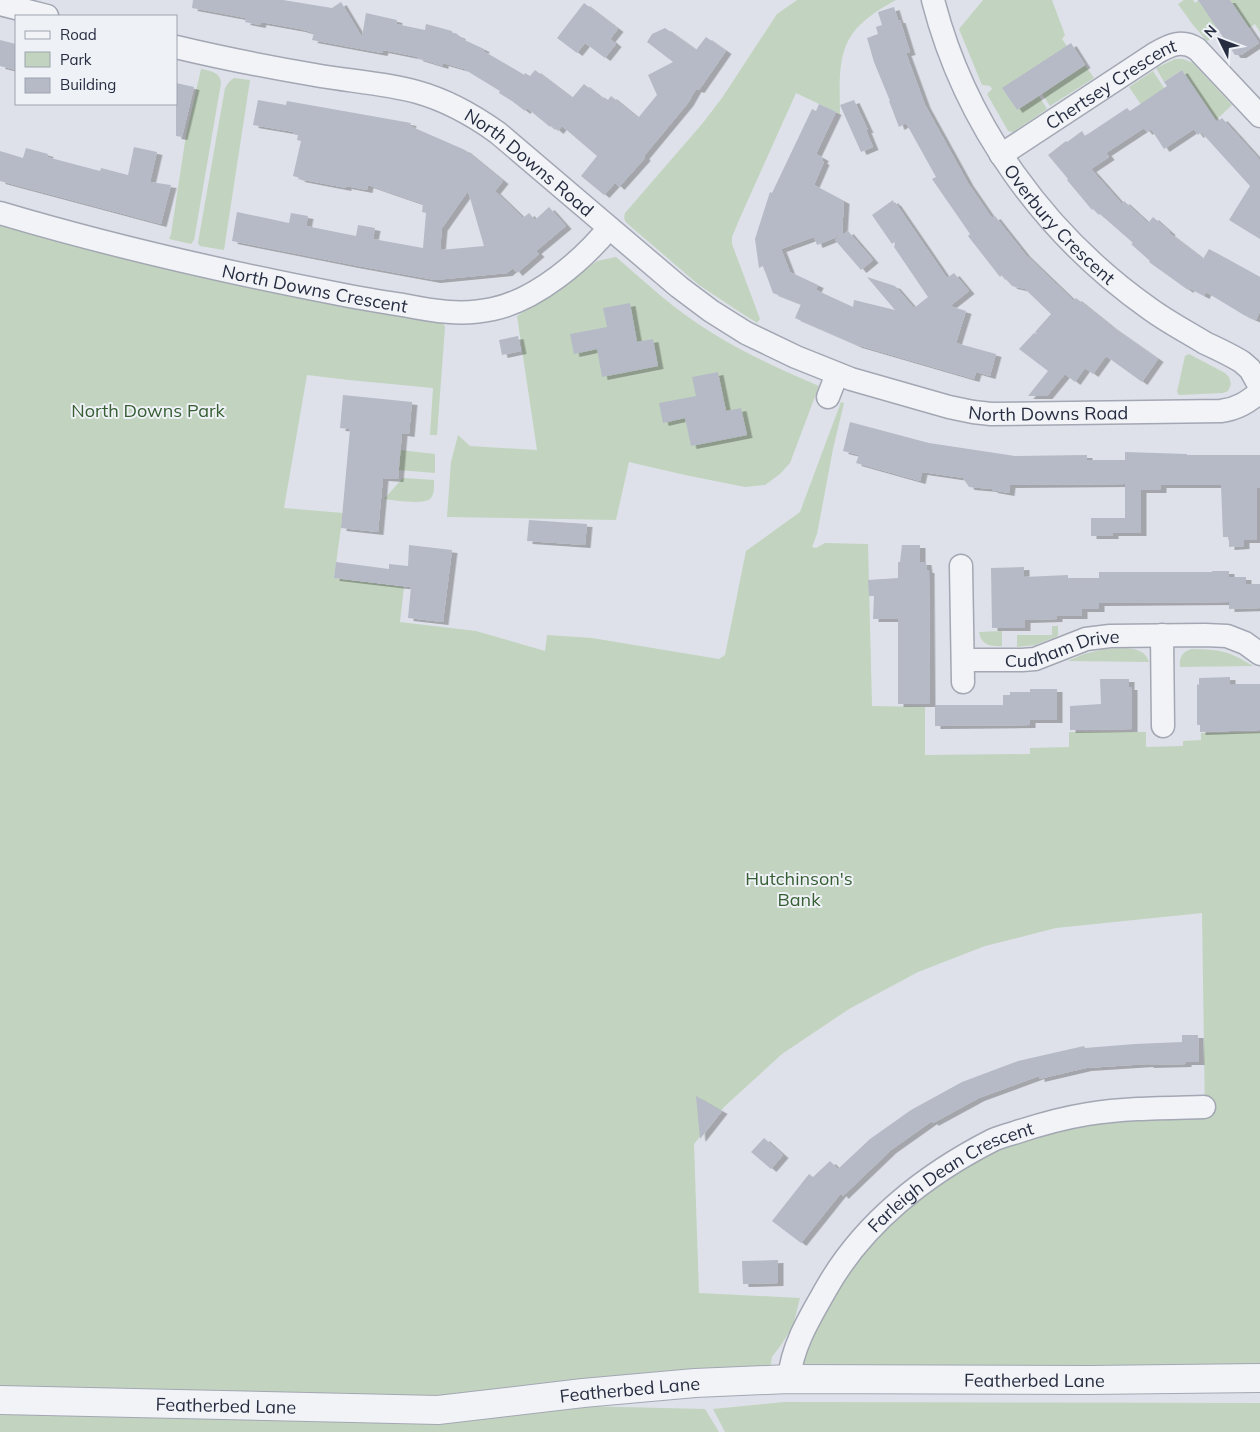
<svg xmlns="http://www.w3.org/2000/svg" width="1260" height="1432" viewBox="0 0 1260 1432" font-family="Mulish,sans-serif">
<defs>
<filter id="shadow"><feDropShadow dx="5.5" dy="3" stdDeviation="0" flood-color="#0004"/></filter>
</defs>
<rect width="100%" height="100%" fill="#dee1e9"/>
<!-- green -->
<g fill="#c2d4bf">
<path d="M797 0H896C838 31 839 54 840 114L796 93 739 220 732 237V244L760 319 757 323 732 307 699 285 629 225C625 222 623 219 625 213L702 124 722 98 777 14Z"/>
<path d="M983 0H1052L1065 35 1062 39 1067 46 1003 89 1017 110 1039 96 1047 109 1013 132 1008 131 1007 129 987 94 992 89 990 86 982 85 959 29Z"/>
<path d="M1184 0H1193L1195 3 1199 0 1217 28 1214 30 1217 35 1207 41 1193 25 1178 4Z"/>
<path d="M1230 0H1260V32L1255 24 1249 28Z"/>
<path d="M1175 59H1183L1193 63 1232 105 1215 121 1182 70 1164 82 1156 68Z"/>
<path d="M1085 65 1094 78 1050 106 1042 94Z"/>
<path d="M201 69C211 71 220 72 221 83L194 240 191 244 169 239 171 234 186 135Z"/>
<path d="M1153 71 1164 88 1153 122 1129 87Z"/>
<path d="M234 78 250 80 224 250 200 246 198 243 225 88 229 82Z"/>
<path d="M0 224 442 321 445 327 437 435H430L433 388 349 380 307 375 284 508 343 513 334 578 404 587 400 622 476 631 545 651 547 635 592 638 719 659 725 655 746 551 800 512 841 402 844 403 833 449 817 534 812 547 816 548 825 543 868 544 872 706 925 707V755L1030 754V748L1069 747V732H1146V747L1183 746V741L1201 740V733L1260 732V1370L799 1366 818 1310 891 1216 987 1153 1072 1123 1205 1114 1202 913 1056 928 985 946 918 972 849 1009 782 1054 725 1106 694 1144 699 1293 800 1298 793 1326 781 1345 772 1357 770 1370 434 1402 0 1390Z"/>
<path d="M616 257C646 283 675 310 709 331 744 353 781 370 819 386L790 463 780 474 765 485 745 487 685 475 629 462 616 520 447 517 451 462 458 435 470 446 537 450 517 316 554 294 597 261Z"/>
<path d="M1189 354 1225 373 1229 377 1231 384 1228 391 1223 393 1179 395 1177 392 1185 356Z"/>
<path d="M400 450 435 454V473L398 470Z"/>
<path d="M403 478 434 480C434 486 435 494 430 499 423 505 393 500 384 499Z"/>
<path d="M1052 626H1058V636L1035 645 1017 647V635H1052Z"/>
<path d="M1002 631V646C991 647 981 645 979 632Z"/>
<path d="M1104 649C1119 649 1144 644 1149 662L1068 661 1084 654Z"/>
<path d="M1192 649C1221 650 1227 650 1253 666L1180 667C1179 658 1182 651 1192 649Z"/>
<path d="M784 1402 1260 1403V1432H725L713 1409Z"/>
<path d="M580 1406 705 1409 719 1432H0V1411Z"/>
</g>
<!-- building -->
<g fill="#b5bac6" fill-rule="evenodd" filter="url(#shadow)">
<path d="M193 0H283L332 8 341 2 362 37 366 13 397 20 396 24 425 30 426 24 452 31V33L460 36V38L484 49 483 51 524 75 525 73 530 76 535 70 572 98 584 84 603 99 604 97 608 100 611 96 638 118 657 95 648 75 673 62 647 42 652 34 665 28 696 50 706 37 726 51 699 90 696 89 688 103 644 156 645 158 619 187 615 183 604 195 581 176 597 156 562 126 558 131 551 125 550 127 527 108 525 111 512 101 499 93 500 91 464 69 443 63V66L417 58 418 57 383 50 382 53 312 40 314 33 300 29 261 22 260 25 245 22 246 18 192 8Z"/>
<path d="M1198 0H1230L1259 43 1241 55H1235Z"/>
<path d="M584 3 618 29 610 39 616 44 605 58 585 43 577 53 557 38Z"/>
<path d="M894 7 898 20H900L910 52 906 53 925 105 968 183 992 218 995 216 1025 254 1074 301 1076 298 1111 326 1158 359 1142 382 1106 356 1093 374 1085 368 1075 382 1065 374 1047 396H1028L1048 371 1019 349 1034 333 1037 334 1035 332 1051 314 1025 289 1012 286 1002 275 1000 277 968 236 970 234 932 179 936 177 906 123 899 127 889 101H890L874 62 867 38 878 34 876 27 882 25 878 12Z"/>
<path d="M0 40 16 44V70L0 66Z"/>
<path d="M1071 43 1085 65 1017 110 1002 88Z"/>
<path d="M1182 70 1217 122 1222 118 1260 160V239L1229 220 1250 186 1201 132 1198 135 1194 129 1164 149 1151 129 1147 132 1144 128 1106 153 1109 157 1091 169 1122 204 1124 201 1148 223 1153 217 1170 232 1169 233 1203 259 1209 249 1260 277V311L1256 320 1244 315 1206 292 1204 296 1189 288 1188 290 1149 262 1150 261 1131 244 1133 243 1100 214 1099 215 1093 209 1092 210 1067 180 1068 179 1048 155 1066 141 1067 142 1082 131 1085 136 1127 108 1130 111 1167 86 1164 82Z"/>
<path d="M176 83 194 87 182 137 176 136Z"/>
<path d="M258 100 286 105 287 101 411 123 410 126 465 150 503 181 495 191 523 218 529 213 535 220 549 207 566 226 536 251 539 254 517 273 513 268 507 273 435 280 353 265 232 241 237 212 289 223 291 213 308 216 306 226 356 236 358 225 375 228 373 239 423 248 426 213 422 212 423 204 368 185 367 190 346 186V188L299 179 300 178 293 176 301 141 297 140 298 135 293 134 294 132 253 125ZM468 191 484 246 440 250 442 228Z"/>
<path d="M854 100 868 130H866L873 147 861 152 840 105Z"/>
<path d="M819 104 836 112 816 154 823 158 822 161 824 162 814 185 844 201 842 235 817 245 814 237 781 249 790 272 818 285 816 290 853 307 854 300 895 310 867 277 895 286 914 308 928 297 894 247 896 240 892 244 872 215 893 200 894 203 895 202 947 278 954 273 969 291 950 306 966 311 956 343 996 354 990 376 976 372 974 379 857 345 795 318 801 304 773 293 763 266 759 268 755 239 770 192 772 193 812 109 816 111Z"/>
<path d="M134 147 157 152 150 182 171 185 161 224 0 181V151L23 158 26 148 48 154 47 157 100 171 101 168 128 175Z"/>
<path d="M848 231 873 260 861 270 835 240Z"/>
<path d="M630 303 637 342 653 339 658 366 602 377 597 349 574 354 570 334 607 327 603 308Z"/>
<path d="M518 336 521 351 502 355 499 340Z"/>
<path d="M718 372 726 411 741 408 747 435 691 446 685 418 663 423 659 403 696 396 692 377Z"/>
<path d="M343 395 412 402 409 434 402 433 398 479 383 478 378 532 341 528 350 429 340 428Z"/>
<path d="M850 422 929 443 1015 456 1087 455V460H1125V452L1187 454V455H1260V488H1257V540H1244V546L1229 547V537H1223L1221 485H1161V490H1141V533H1113V536H1091V518H1125V484L1010 485 1009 493 992 490V489L969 487 963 478 922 472 920 481 856 463 859 455 843 451Z"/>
<path d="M529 520 587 524 585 545 527 541Z"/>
<path d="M409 545 452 550 443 622 408 618 411 587 334 578 336 562 389 569V564L408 566Z"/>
<path d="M902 545H920V562H926L927 570H929L930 704H898V619H873L874 596H869L868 580 898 578V562H900Z"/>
<path d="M1024 567V577L1068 575V578H1099V572H1212V571H1229V577H1246V584H1260V608L1229 609V602L1099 603V609H1082V616H1057V619L1025 620V628H992L991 568Z"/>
<path d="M1230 677V684H1260V730L1200 732V725H1197V684L1199 685V678Z"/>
<path d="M1100 679H1129V687H1132V729L1070 730V706L1101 704Z"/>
<path d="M1030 689H1057V720H1030V725L935 726V705H1003V695H1010V692H1030Z"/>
<path d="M1182 1035H1198L1199 1062H1186V1064L1148 1065V1064L1086 1068 1039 1079V1076L979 1098 933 1123 932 1121 891 1150 843 1196 841 1193 801 1243 772 1221 809 1174 813 1177 830 1161 838 1169 870 1139 911 1110 962 1082 1018 1061 1084 1046 1085 1048 1135 1044 1182 1042Z"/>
<path d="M696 1096 722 1111 700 1139Z"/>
<path d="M764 1138 783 1155 771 1169 751 1152Z"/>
<path d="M778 1260V1283L743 1284 742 1261Z"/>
</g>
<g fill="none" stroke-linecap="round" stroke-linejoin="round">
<defs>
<g id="minor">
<path id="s1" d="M933 0C965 125 1045 235 1150 309 1168 322 1187 332 1205 343 1218 349 1231 355 1242 362L1250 369 1260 387"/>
<path d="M0 4 47 16"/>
<path id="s2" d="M176 47C222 58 268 67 315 75 347 81 385 83 417 92 446 100 473 115 498 133L679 287 711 311 746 333 796 357 851 379 949 407 973 412 991 414 1221 411C1237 409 1248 402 1260 392"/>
<path id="s3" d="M1001 155 1156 53C1170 45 1182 39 1197 49L1260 116"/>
<path id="s4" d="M0 213C111 246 225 272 339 294 360 298 381 302 403 305 433 311 462 316 493 309 536 300 582 261 609 228"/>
<path d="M828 397 837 374"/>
<path d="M961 566 963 682"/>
<path d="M1162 635 1163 726"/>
<path id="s5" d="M963 660H1022L1035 659 1086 639 1110 636 1205 635 1227 636 1245 643 1260 654"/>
<path id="s6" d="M789 1379C792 1346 810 1317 826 1289 863 1223 926 1174 993 1140 1000 1137 1007 1135 1014 1133 1038 1125 1063 1118 1088 1114 1126 1108 1166 1108 1204 1107"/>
</g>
<g id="tertiary">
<path id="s7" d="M0 1400 438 1410 583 1393 695 1383 789 1379 1089 1380 1260 1378"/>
</g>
</defs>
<!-- minor casing -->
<use href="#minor" stroke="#a3a7b3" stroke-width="25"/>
<!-- tertiary casing -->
<use href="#tertiary" stroke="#a3a7b3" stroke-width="30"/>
<!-- minor -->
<use href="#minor" stroke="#f1f3f7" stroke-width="22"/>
<!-- tertiary -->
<use href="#tertiary" stroke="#f1f3f7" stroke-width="28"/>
</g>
<g text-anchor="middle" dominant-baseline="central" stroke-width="4" stroke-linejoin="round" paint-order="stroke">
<!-- street labels -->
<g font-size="18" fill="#262d41" stroke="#eef1f6">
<text stroke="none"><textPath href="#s3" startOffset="131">Chertsey Crescent</textPath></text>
<text stroke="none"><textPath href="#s2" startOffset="379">North Downs Road</textPath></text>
<text stroke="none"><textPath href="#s1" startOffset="261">Overbury Crescent</textPath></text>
<text stroke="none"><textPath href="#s4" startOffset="324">North Downs Crescent</textPath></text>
<text stroke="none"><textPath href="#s2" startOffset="972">North Downs Road</textPath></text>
<text stroke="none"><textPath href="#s5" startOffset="101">Cudham Drive</textPath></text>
<text stroke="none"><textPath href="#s6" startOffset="270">Farleigh Dean Crescent</textPath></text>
<text stroke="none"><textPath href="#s7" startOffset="1036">Featherbed Lane</textPath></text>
<text stroke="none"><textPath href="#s7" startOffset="631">Featherbed Lane</textPath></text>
<text stroke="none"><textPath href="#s7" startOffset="226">Featherbed Lane</textPath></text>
</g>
<!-- park labels -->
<g font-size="18" fill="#365e32" stroke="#eef1f6">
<text x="148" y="410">North Downs Park</text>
<text x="799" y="878">Hutchinson's<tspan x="799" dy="21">Bank</tspan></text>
</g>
</g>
<!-- legend -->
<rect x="15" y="15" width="162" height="90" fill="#eef1f6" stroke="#9ea3ae"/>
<rect x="25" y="31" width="25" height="8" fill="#f1f3f7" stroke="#9ea3ae"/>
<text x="60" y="40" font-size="15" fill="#262d41">Road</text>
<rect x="25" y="52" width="25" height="15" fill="#c2d4bf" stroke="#9ea3ae"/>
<text x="60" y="65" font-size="15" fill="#262d41">Park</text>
<rect x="25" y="78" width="25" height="15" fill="#b5bac6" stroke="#9ea3ae"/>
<text x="60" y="90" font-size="15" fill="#262d41">Building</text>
<!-- north arrow -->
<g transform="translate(1220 40) rotate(312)" stroke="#eef1f6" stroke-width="4" paint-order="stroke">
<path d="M0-4L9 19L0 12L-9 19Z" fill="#262d41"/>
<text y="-8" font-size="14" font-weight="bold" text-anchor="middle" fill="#262d41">N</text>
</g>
</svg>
